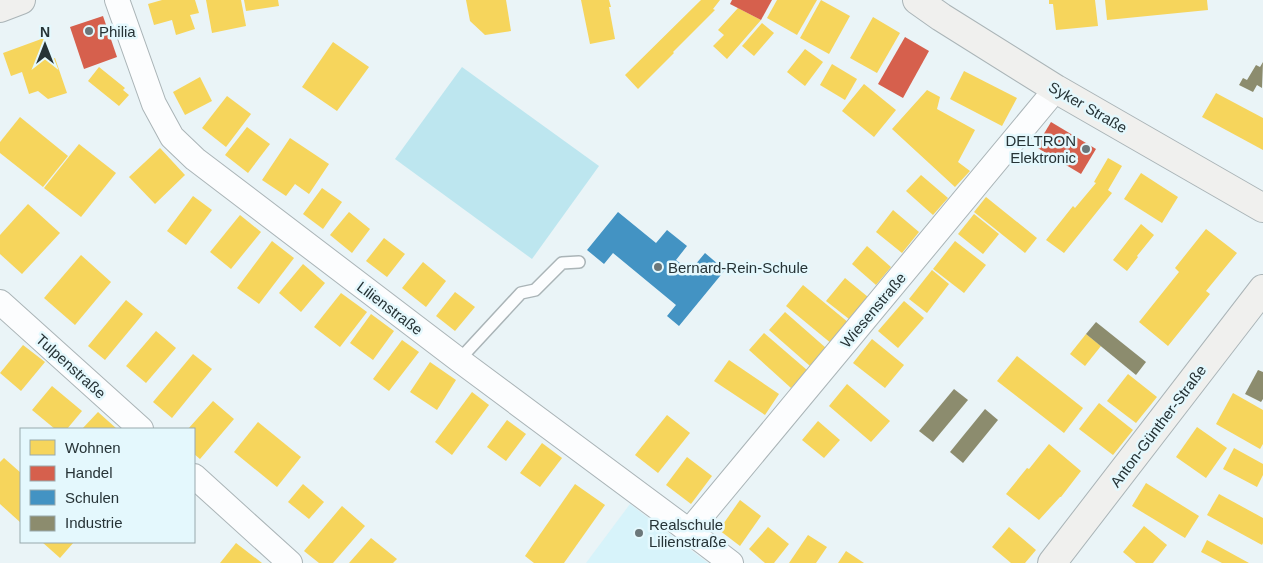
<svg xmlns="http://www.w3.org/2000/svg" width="1263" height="563" viewBox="0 0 1263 563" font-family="Helvetica,sans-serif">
<rect width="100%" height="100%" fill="#eaf4f7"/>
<!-- built -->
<path fill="#d7f3fa" d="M630 504 708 563H586Z"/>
<!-- green -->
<path fill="#bde6ef" d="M462 67 599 166 532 259 395 159Z"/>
<!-- homes -->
<g fill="#f6d55c">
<path d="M162 0H195L199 13 190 15 195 29 176 35 172 20 154 25 148 4Z"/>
<path d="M206 0H241L246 26 212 33Z"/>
<path d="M244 0H278L279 6 246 11Z"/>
<path d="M466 0H506L511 31 485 35 470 21Z"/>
<path d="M581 0H609L611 7H609L615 39 590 44Z"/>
<path d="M701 0H720L713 9 715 10 673 52 674 53 638 89 625 75Z"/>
<path d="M777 0H817L797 35 767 18Z"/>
<path d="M821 0 850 16 829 54 800 38Z"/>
<path d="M1049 0H1095L1098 26 1056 30 1053 4H1049Z"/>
<path d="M1105 0H1207L1208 10 1107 20Z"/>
<path d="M738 8 761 20 727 59 713 46 724 35 718 30Z"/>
<path d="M873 17 900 33 877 73 850 58Z"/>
<path d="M762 23 774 33 754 56 742 46Z"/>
<path d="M44 38 52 59 55 58 67 93 48 99 38 91 29 94 22 72 11 76 3 53Z"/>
<path d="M333 42 369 67 337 111 302 87Z"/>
<path d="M805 49 823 62 805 86 787 72Z"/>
<path d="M832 64 857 79 845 100 820 85Z"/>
<path d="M99 67 125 88 123 90 129 95 119 106 88 81Z"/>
<path d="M964 71 1017 98 1002 126 950 99Z"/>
<path d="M200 77 212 101 185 115 173 92Z"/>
<path d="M864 84 896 110 874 137 842 111Z"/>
<path d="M927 90 940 97 937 109 975 130 958 162 970 171 955 187 892 129Z"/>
<path d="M1216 93 1263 118V150L1202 117Z"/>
<path d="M227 96 251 114 226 147 202 128Z"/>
<path d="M20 117 68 156 43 187 0 153V142Z"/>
<path d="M247 127 270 144 248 173 225 155Z"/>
<path d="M290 138 329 164 309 194 295 184 286 196 262 180Z"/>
<path d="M79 144 116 173 81 217 44 188Z"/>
<path d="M160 148 185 175 155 204 129 177Z"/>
<path d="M1108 158 1122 166 1108 190 1112 193 1064 253 1046 240 1073 206 1075 208 1096 183 1094 182Z"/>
<path d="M1141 173 1178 197 1162 223 1124 199Z"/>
<path d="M921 175 948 198 933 215 906 191Z"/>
<path d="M322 188 342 202 323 229 303 214Z"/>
<path d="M193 196 212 210 186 245 167 231Z"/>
<path d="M986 197 1037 238 1025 253 974 212Z"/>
<path d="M28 204 60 233 22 274 0 254V235Z"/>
<path d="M893 210 919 232 902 253 876 232Z"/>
<path d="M349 212 370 229 352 253 330 235Z"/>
<path d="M974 214 999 234 983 254 958 234Z"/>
<path d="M240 215 261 232 231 269 210 252Z"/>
<path d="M1141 224 1154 235 1137 256 1138 257 1127 271 1113 260Z"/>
<path d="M1206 229 1237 253 1206 291 1210 294 1168 346 1139 322 1179 272 1175 268Z"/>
<path d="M384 238 405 254 387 277 366 261Z"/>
<path d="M272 241 294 258 259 304 237 288Z"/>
<path d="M955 241 986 265 964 293 933 269Z"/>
<path d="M867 246 891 267 876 285 852 264Z"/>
<path d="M81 255 111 282 75 325 44 298Z"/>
<path d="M423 262 446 281 426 307 402 288Z"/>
<path d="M303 264 325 283 301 312 279 293Z"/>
<path d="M932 270 949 284 927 313 909 299Z"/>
<path d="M845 278 868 297 849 319 826 301Z"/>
<path d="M803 285 849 323 832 344 786 306Z"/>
<path d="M455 292 475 307 455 331 436 316Z"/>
<path d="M341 293 367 312 340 347 314 327Z"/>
<path d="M126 300 143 314 105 360 88 346Z"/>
<path d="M904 301 924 318 898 348 878 331Z"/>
<path d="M785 312 826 348 810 366 769 330Z"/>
<path d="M371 314 394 331 373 360 350 343Z"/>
<path d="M156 331 176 348 146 383 126 366Z"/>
<path d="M764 333 807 370 791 388 749 350Z"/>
<path d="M1086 334 1101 346 1085 366 1070 354Z"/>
<path d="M872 339 904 365 885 388 853 363Z"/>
<path d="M402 340 419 352 389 391 373 379Z"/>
<path d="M23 345 45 362 21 391 0 373Z"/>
<path d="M193 354 212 369 172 418 153 402Z"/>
<path d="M1017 356 1083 408 1064 433 997 381Z"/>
<path d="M729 360 779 394 765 415 714 381Z"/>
<path d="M430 362 456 380 437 410 410 392Z"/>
<path d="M1128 374 1157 397 1136 423 1107 401Z"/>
<path d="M847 384 890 421 871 442 829 406Z"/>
<path d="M52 386 82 411 67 429H55L32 410Z"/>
<path d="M472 392 489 405 452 455 435 442Z"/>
<path d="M1233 393 1263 410V444L1260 449 1216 424Z"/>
<path d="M213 401 234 419 200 459 194 454V429H188Z"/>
<path d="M1099 403 1133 430 1113 455 1079 429Z"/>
<path d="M98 412 117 429H82Z"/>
<path d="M667 415 690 433 658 473 635 455Z"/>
<path d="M507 420 526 434 506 461 487 447Z"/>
<path d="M818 421 840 440 824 458 802 440Z"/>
<path d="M258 422 301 457 277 487 234 452Z"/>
<path d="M1197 427 1227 448 1206 478 1176 457Z"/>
<path d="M542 443 562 458 540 487 520 473Z"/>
<path d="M1049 444 1081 471 1061 497H1060L1039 520 1006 494 1027 468 1029 469Z"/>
<path d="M1234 448 1263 464V475L1257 487 1223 469Z"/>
<path d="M687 457 712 476 691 504 666 485Z"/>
<path d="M4 458 21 473V523L0 504V462Z"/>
<path d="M1146 483 1199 516 1185 538 1132 506Z"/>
<path d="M303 484 324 502 309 519 288 502Z"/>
<path d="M575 484 605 505 564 563H534L525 556Z"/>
<path d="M1219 494 1263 518V543L1262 545 1207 515Z"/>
<path d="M740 500 761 516 740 546 719 530Z"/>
<path d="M342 506 365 526 333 563H319L304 551Z"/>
<path d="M1144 526 1167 545 1153 563H1136L1123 552Z"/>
<path d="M768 527 789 544 774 563H765L749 549Z"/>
<path d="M1009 527 1036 550 1025 563H1011L992 547Z"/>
<path d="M808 535 827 547 816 563H789Z"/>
<path d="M371 538 397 559 393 563H349Z"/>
<path d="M1207 540 1249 563H1222L1201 552Z"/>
<path d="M42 542H74L60 558Z"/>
<path d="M236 543 262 563H220Z"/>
<path d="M846 551 864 563H838Z"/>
</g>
<!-- shops -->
<g fill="#d6604d">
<path d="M732 0H772L761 20 730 4Z"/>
<path d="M103 16 117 57 84 69 70 27Z"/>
<path d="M905 37 929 51 903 98 878 84Z"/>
<path d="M1051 122 1096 149 1081 174 1036 147Z"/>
</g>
<!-- schools -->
<path fill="#4393c3" d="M618 212 656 243 667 230 687 246 676 260 690 271 705 253 725 270 679 326 667 316 676 305 613 253 604 264 587 250Z"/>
<!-- industry -->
<g fill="#8c8c6e">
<path d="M1263 62 1262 88 1257 85 1253 92 1239 85 1243 78 1247 80 1256 65 1260 67Z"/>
<path d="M1096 322 1146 362 1136 375 1086 334Z"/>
<path d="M1258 370 1263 372V399L1261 402 1245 394Z"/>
<path d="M954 389 968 400 933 442 919 431Z"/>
<path d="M985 409 998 420 963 463 950 452Z"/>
</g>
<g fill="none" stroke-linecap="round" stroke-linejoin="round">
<defs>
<path id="service" d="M459 360 521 293 535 290 562 263 579 262"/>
<g id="minor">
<path d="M117 0 154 104 172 137 195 159 459 360 689 531 731 563"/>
<path d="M0 302 141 429"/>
<path d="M194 476 290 563"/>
<path d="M689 531 1056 89"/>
</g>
<g id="secondary">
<path d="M917 0 941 17 1056 89 1263 208"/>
<path d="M0 8 21 0"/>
<path d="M1052 563 1263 289"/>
</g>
</defs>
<!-- service casing -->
<use href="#service" stroke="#aab4b7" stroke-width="14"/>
<!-- minor casing -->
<use href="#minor" stroke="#aab4b7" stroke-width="26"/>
<!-- secondary casing -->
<use href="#secondary" stroke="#aab4b7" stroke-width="30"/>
<!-- service -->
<use href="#service" stroke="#fcfdfe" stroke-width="11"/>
<!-- minor -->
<use href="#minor" stroke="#fcfdfe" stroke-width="24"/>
<!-- secondary -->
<use href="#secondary" stroke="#f0f0ee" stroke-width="28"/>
</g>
<!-- markers -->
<g fill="#6b777a" stroke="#e4f8fd" stroke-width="2">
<circle cx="89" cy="31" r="5"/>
<circle cx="1086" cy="149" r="5"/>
<circle cx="658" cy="267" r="5"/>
<circle cx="639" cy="533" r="5"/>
</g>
<g text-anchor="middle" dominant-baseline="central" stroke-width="5" stroke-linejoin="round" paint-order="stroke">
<!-- poi labels -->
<g font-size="15" fill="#263336" stroke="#e4f8fd" text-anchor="start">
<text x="99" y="31">Philia</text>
<text x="1076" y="140" text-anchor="end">DELTRON<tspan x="1076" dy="17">Elektronic</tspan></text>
<text x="668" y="267">Bernard-Rein-Schule</text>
<text x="649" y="524">Realschule<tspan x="649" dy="17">Lilienstraße</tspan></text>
</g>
<!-- street labels -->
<g font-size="15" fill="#263336" stroke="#e4f8fd">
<text transform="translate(1088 107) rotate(30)">Syker Straße</text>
<text transform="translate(390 308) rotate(37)">Lilienstraße</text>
<text transform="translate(873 310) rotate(-50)">Wiesenstraße</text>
<text transform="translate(71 366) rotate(42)">Tulpenstraße</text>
<text transform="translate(1158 426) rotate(-53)">Anton-Günther-Straße</text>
</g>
</g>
<!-- legend -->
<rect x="20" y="428" width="175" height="115" fill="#e4f8fd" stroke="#98a9ad"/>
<rect x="30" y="440" width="25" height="15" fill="#f6d55c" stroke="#98a9ad"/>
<text x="65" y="453" font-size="15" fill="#263336">Wohnen</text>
<rect x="30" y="466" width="25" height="15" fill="#d6604d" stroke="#98a9ad"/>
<text x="65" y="478" font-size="15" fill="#263336">Handel</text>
<rect x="30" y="490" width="25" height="15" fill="#4393c3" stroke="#98a9ad"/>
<text x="65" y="503" font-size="15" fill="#263336">Schulen</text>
<rect x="30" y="516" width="25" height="15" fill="#8c8c6e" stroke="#98a9ad"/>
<text x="65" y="528" font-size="15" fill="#263336">Industrie</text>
<!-- north arrow -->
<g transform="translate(45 45)" stroke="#e4f8fd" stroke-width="4" paint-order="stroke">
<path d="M0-4L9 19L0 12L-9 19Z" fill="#263336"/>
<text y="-8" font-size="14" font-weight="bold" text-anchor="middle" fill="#263336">N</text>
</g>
</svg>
